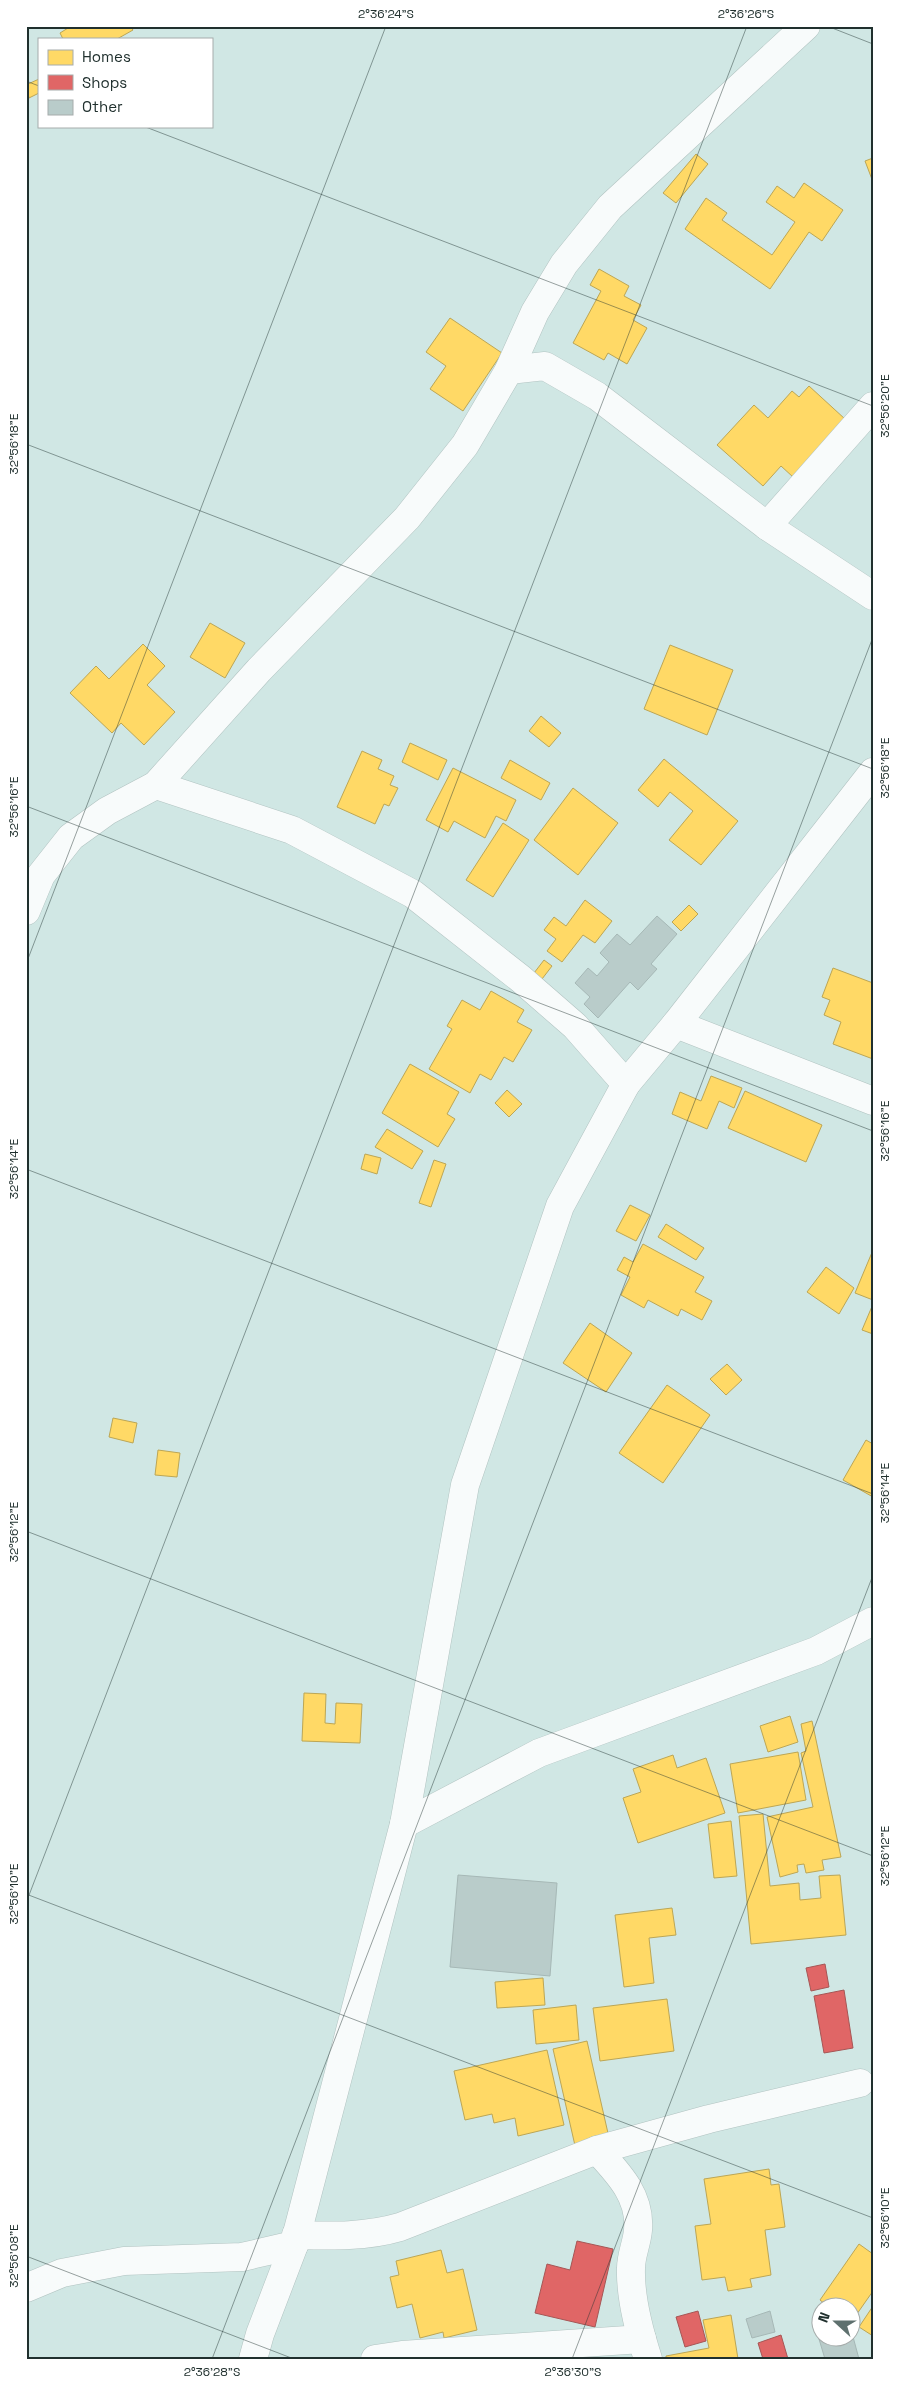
<svg xmlns="http://www.w3.org/2000/svg" width="899" height="2385" viewBox="0 0 899 2385" font-family="'Space Grotesk',sans-serif">
<rect width="100%" height="100%" fill="#d0e7e4"/>
<!-- homes -->
<g fill="#ffd966" stroke="#bca655">
<path d="M67 26H130L133 30 117 39H63L60 33 68 28Z"/>
<path d="M39 79V93L29 98 26 85Z"/>
<path d="M696 154 708 164 676 203 663 193Z"/>
<path d="M873 158V182L865 161Z"/>
<path d="M804 183 843 210 822 241 809 232 770 289 685 229 706 198 727 213 722 220 772 255 795 222 766 202 777 186 794 198Z"/>
<path d="M599 269 629 286 624 296 641 305 633 320 647 328 627 364 608 353 604 360 573 343 601 291 590 285Z"/>
<path d="M450 318 502 353 463 411 430 389 446 366 426 352Z"/>
<path d="M809 386 845 419 793 477 781 466 763 486 717 445 754 405 768 418 792 391 799 397Z"/>
<path d="M210 623 245 643 225 678 190 657Z"/>
<path d="M143 644 165 666 147 685 175 712 144 745 121 723 112 733 70 693 96 666 109 679Z"/>
<path d="M670 645 733 670 707 735 644 709Z"/>
<path d="M541 716 561 733 549 747 529 731Z"/>
<path d="M410 743 447 760 438 780 402 762Z"/>
<path d="M362 751 382 760 378 769 394 776 390 785 398 788 389 806 384 804 375 824 337 807Z"/>
<path d="M664 759 738 821 701 865 669 840 693 811 670 792 658 807 638 790Z"/>
<path d="M510 760 550 783 541 800 501 778Z"/>
<path d="M453 768 516 800 506 821 496 816 485 838 454 821 448 832 426 820Z"/>
<path d="M573 788 618 823 578 875 534 840Z"/>
<path d="M503 823 529 840 493 897 466 880Z"/>
<path d="M585 900 612 921 595 943 583 935 562 962 547 951 556 939 544 930 554 917 566 926Z"/>
<path d="M689 905 698 914 681 931 672 922Z"/>
<path d="M544 960 552 966 542 979 534 973Z"/>
<path d="M833 968 873 983V1059L833 1044 841 1022 824 1015 830 1000 822 997Z"/>
<path d="M491 991 524 1010 517 1022 532 1030 513 1062 504 1057 491 1080 480 1074 470 1093 429 1069 452 1029 447 1026 462 1000 480 1010Z"/>
<path d="M410 1064 459 1092 447 1114 455 1119 438 1147 382 1113Z"/>
<path d="M711 1076 742 1088 734 1108 719 1101 707 1129 672 1114 680 1092 701 1101Z"/>
<path d="M507 1090 522 1104 509 1117 495 1103Z"/>
<path d="M745 1091 822 1125 806 1162 728 1128Z"/>
<path d="M387 1129 423 1151 412 1169 375 1147Z"/>
<path d="M365 1154 381 1158 377 1174 361 1169Z"/>
<path d="M434 1160 446 1164 431 1207 419 1203Z"/>
<path d="M630 1205 650 1215 636 1241 616 1231Z"/>
<path d="M666 1224 704 1248 696 1260 658 1237Z"/>
<path d="M643 1244 704 1277 695 1292 712 1301 702 1320 681 1309 678 1316 648 1300 644 1308 621 1295 630 1277 617 1270 624 1257 633 1262Z"/>
<path d="M873 1250V1300L855 1293Z"/>
<path d="M826 1267 854 1288 839 1314 807 1292Z"/>
<path d="M873 1304V1334L862 1330Z"/>
<path d="M590 1323 632 1353 606 1392 563 1363Z"/>
<path d="M727 1364 742 1380 726 1395 710 1379Z"/>
<path d="M667 1385 710 1415 663 1483 619 1453Z"/>
<path d="M113 1418 137 1423 133 1443 109 1437Z"/>
<path d="M866 1440 873 1444V1497L843 1480Z"/>
<path d="M158 1450 180 1453 177 1477 155 1475Z"/>
<path d="M304 1693 326 1694 325 1723 335 1724 336 1703 362 1704 360 1743 302 1741Z"/>
<path d="M790 1716 798 1742 768 1752 760 1726Z"/>
<path d="M812 1721 841 1857 822 1860 824 1870 806 1873 804 1864 797 1865 798 1872 780 1877 767 1817 813 1807 801 1753 806 1751 801 1724Z"/>
<path d="M798 1752 806 1800 738 1813 730 1764Z"/>
<path d="M673 1755 677 1768 706 1758 725 1813 638 1843 623 1798 641 1792 633 1769Z"/>
<path d="M763 1814 770 1886 799 1883 800 1900 821 1898 819 1876 840 1875 846 1935 751 1944 739 1816Z"/>
<path d="M731 1821 737 1876 714 1878 708 1824Z"/>
<path d="M672 1908 676 1935 649 1938 654 1983 624 1987 615 1915Z"/>
<path d="M543 1978 545 2005 497 2008 495 1982Z"/>
<path d="M667 1999 674 2051 600 2061 593 2008Z"/>
<path d="M576 2005 579 2040 536 2044 533 2010Z"/>
<path d="M587 2041 610 2142 576 2150 553 2049Z"/>
<path d="M547 2050 564 2125 518 2136 515 2118 494 2123 492 2114 465 2120 454 2071Z"/>
<path d="M769 2169 771 2185 779 2184 785 2227 765 2230 771 2275 750 2279 752 2287 728 2291 725 2277 702 2280 695 2226 711 2224 704 2179Z"/>
<path d="M859 2244 873 2254V2291L852 2321V2308H830L820 2300Z"/>
<path d="M441 2250 447 2273 463 2269 477 2330 444 2338 443 2332 420 2338 412 2304 397 2308 390 2277 399 2275 396 2261Z"/>
<path d="M873 2306V2336L859 2327Z"/>
<path d="M731 2315 738 2359H666V2356L709 2348 703 2320Z"/>
</g>
<!-- shops -->
<g fill="#e06666" stroke="#a65655">
<path d="M825 1964 829 1987 811 1991 806 1968Z"/>
<path d="M844 1990 853 2048 824 2053 814 1996Z"/>
<path d="M577 2241 613 2249 595 2327 535 2313 547 2264 570 2270Z"/>
<path d="M698 2311 706 2341 685 2347 676 2317Z"/>
<path d="M781 2335 788 2359H763L758 2343Z"/>
</g>
<!-- building -->
<g fill="#b9ccca" stroke="#a6b8b6">
<path d="M657 916 677 934 651 964 657 969 638 990 630 982 598 1018 584 1004 590 997 575 983 588 968 597 976 609 962 600 953 617 934 630 945Z"/>
<path d="M458 1875 557 1883 550 1976 450 1967Z"/>
<path d="M770 2311 775 2332 752 2338 746 2319Z"/>
<path d="M852 2333 859 2359H825L819 2339 852 2338Z"/>
</g>
<g fill="none" stroke-linecap="round" stroke-linejoin="round">
<defs>
<g id="minor">
<path d="M509 370 545 366 597 396 767 526 873 596"/>
<path d="M767 526 873 406"/>
<path d="M156 785 292 830 413 894 521 979 575 1026 626 1084"/>
<path d="M26 911 41 875 71 837 107 811 156 785 259 670 407 518 465 445 509 370 535 312 564 264 610 207 806 26"/>
<path d="M676 1024 873 1101"/>
<path d="M404 1824 539 1753 816 1651 873 1621"/>
<path d="M597 2150C618 2173 641 2196 638 2230 637 2243 631 2255 631 2268 630 2297 639 2331 648 2359"/>
<path d="M296 2235C332 2236 366 2237 400 2227L597 2150 709 2119 860 2083"/>
<path d="M26 2288 62 2273 124 2261 242 2257 294 2245"/>
<path d="M253 2359 260 2334 294 2245 404 1824 465 1485 560 1206 626 1084 676 1024 873 772"/>
<path d="M375 2359 402 2355 642 2339"/>
</g>
</defs>
<!-- minor casing -->
<use href="#minor" stroke="#b1c3c1" stroke-width="29"/>
<!-- minor -->
<use href="#minor" stroke="#f8fbfb" stroke-width="28"/>
</g>
<!-- ticks -->
<path fill="none" stroke="#20302e" stroke-width="1" stroke-opacity="0.45" d="M827 26 873 44M26 81 39 86M143 126 873 406M26 444 873 769M26 806 873 1131M26 964 386 26M26 1169 873 1494M26 1531 873 1856M26 1894 873 2218M26 1903 747 26M26 2256 294 2359M212 2359 873 637M572 2359 873 1575"/>
<!-- border -->
<rect width="899" height="2385" fill="none" stroke="#ffffff" stroke-width="55"/>
<!-- legend -->
<rect x="38" y="38" width="175" height="90" fill="#ffffff" stroke="#a6acab"/>
<rect x="48" y="50" width="25" height="15" fill="#ffd966" stroke="#a6acab"/>
<text x="82" y="62" font-size="15" fill="#20302e">Homes</text>
<rect x="48" y="75" width="25" height="15" fill="#e06666" stroke="#a6acab"/>
<text x="82" y="88" font-size="15" fill="#20302e">Shops</text>
<rect x="48" y="100" width="25" height="15" fill="#b9ccca" stroke="#a6acab"/>
<text x="82" y="112" font-size="15" fill="#20302e">Other</text>
<!-- north arrow -->
<g transform="translate(836 2322) rotate(291)"><circle r="24" fill="#ffffff" stroke="#a6acab"/>
<path d="M0-4L9 19L0 12L-9 19Z" fill="#5e706e"/>
<text y="-8" font-size="14" font-weight="bold" text-anchor="middle" fill="#20302e">N</text>
</g>
<rect x="28" y="28" width="844" height="2330" fill="none" stroke="#20302e" stroke-width="2"/>
<g font-size="12" text-anchor="middle" fill="#20302e">
<text x="386" y="18">2°36'24"S</text>
<text x="746" y="18">2°36'26"S</text>
<text transform="translate(885 406) rotate(-90)" y="4">32°56'20"E</text>
<text transform="translate(14 444) rotate(-90)" y="4">32°56'18"E</text>
<text transform="translate(885 768) rotate(-90)" y="4">32°56'18"E</text>
<text transform="translate(14 807) rotate(-90)" y="4">32°56'16"E</text>
<text transform="translate(885 1131) rotate(-90)" y="4">32°56'16"E</text>
<text transform="translate(14 1169) rotate(-90)" y="4">32°56'14"E</text>
<text transform="translate(885 1493) rotate(-90)" y="4">32°56'14"E</text>
<text transform="translate(14 1532) rotate(-90)" y="4">32°56'12"E</text>
<text transform="translate(885 1856) rotate(-90)" y="4">32°56'12"E</text>
<text transform="translate(14 1894) rotate(-90)" y="4">32°56'10"E</text>
<text transform="translate(885 2218) rotate(-90)" y="4">32°56'10"E</text>
<text transform="translate(14 2256) rotate(-90)" y="4">32°56'08"E</text>
<text x="212" y="2376">2°36'28"S</text>
<text x="573" y="2376">2°36'30"S</text>
</g>
</svg>
